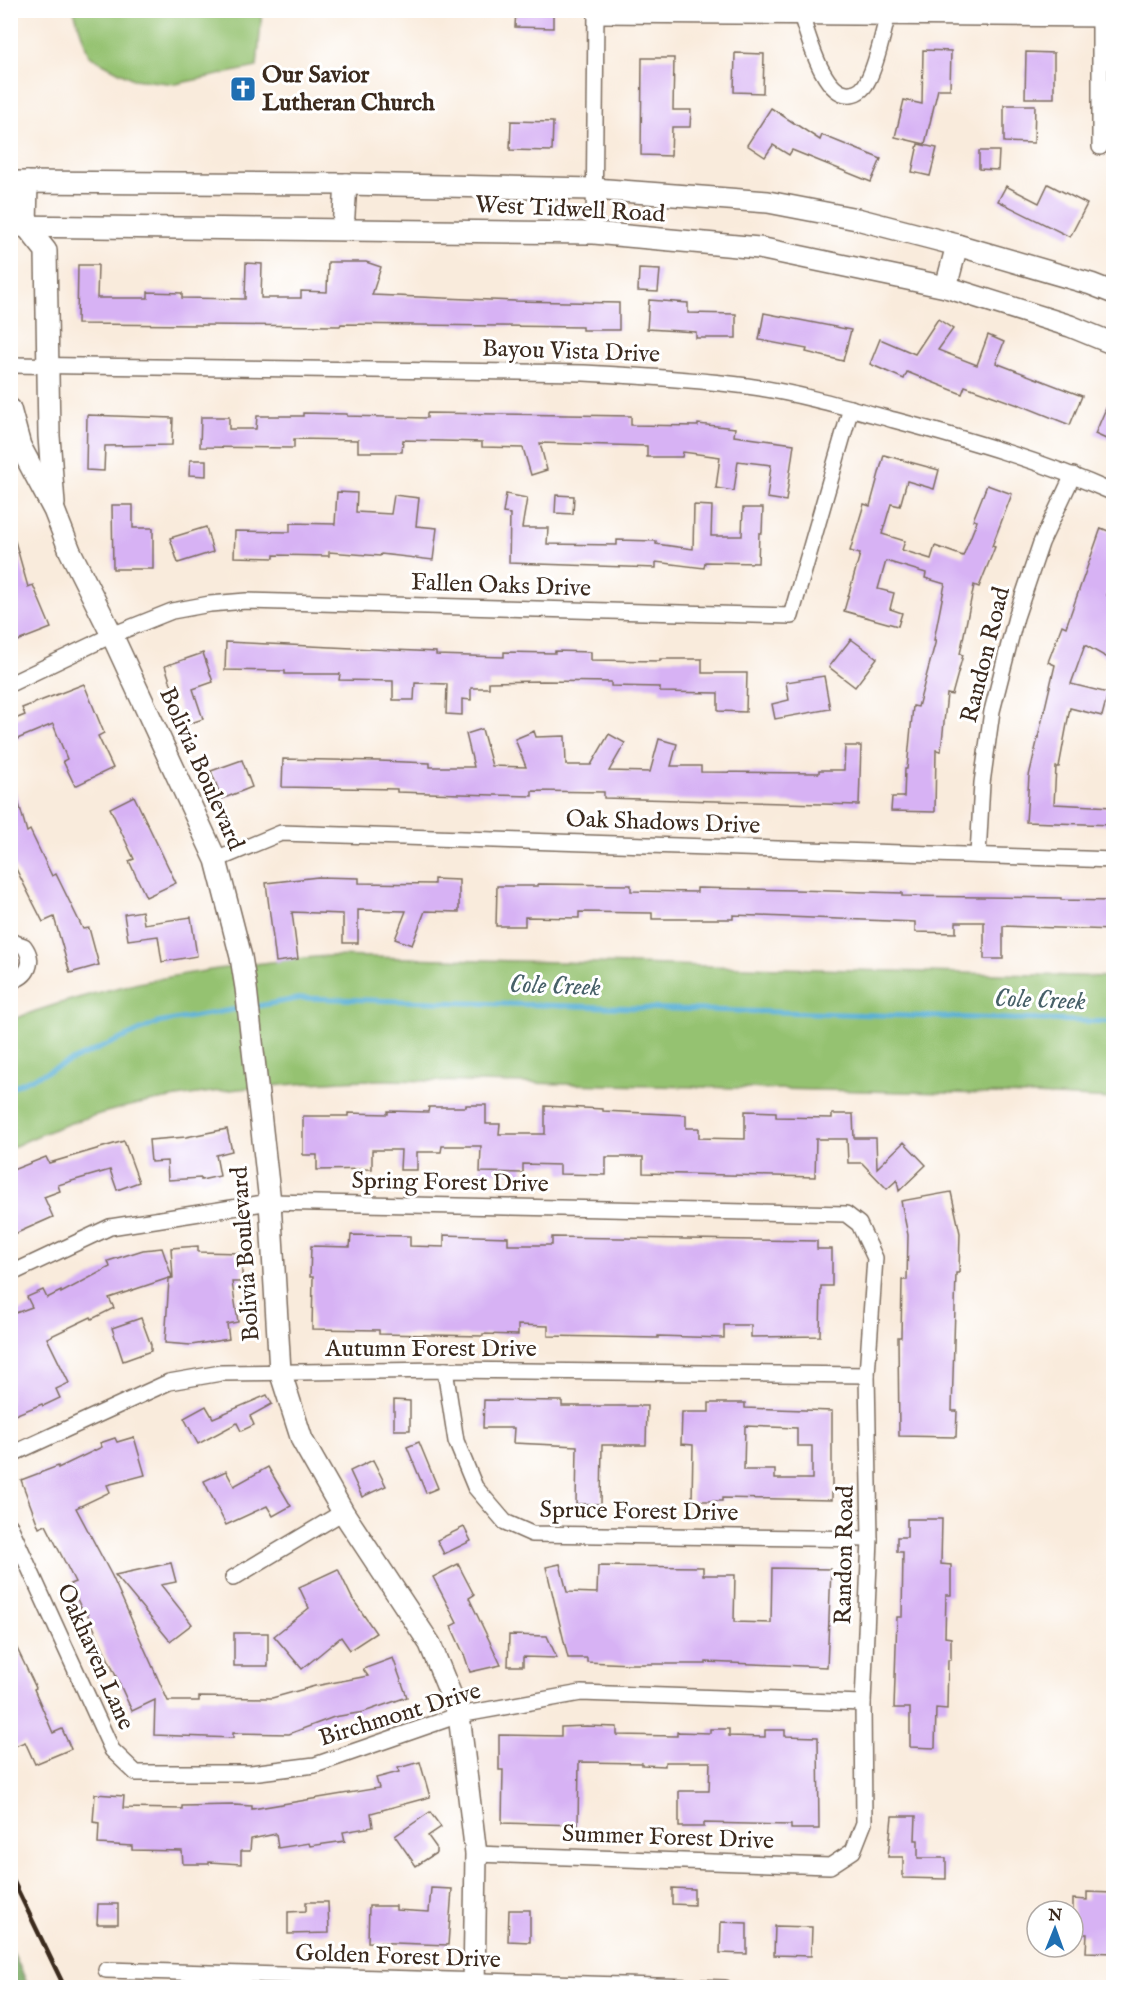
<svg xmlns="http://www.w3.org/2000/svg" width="1124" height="1998" viewBox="0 0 1124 1998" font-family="'IM FELL English',serif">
<rect width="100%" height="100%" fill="#fff"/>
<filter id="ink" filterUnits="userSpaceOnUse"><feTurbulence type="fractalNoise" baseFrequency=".0167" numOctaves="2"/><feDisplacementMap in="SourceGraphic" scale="12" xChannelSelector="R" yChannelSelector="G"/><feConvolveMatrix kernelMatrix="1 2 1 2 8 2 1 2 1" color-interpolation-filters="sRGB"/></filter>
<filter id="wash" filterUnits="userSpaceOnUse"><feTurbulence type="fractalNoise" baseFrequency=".008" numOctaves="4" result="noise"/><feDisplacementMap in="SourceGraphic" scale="24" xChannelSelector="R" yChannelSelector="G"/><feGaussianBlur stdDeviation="1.35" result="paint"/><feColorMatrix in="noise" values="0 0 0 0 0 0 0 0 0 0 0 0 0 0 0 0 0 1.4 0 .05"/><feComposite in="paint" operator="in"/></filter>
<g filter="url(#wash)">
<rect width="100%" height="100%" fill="#f9ebdc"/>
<!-- green -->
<g fill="#95c271" stroke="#687648" stroke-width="1.5">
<path d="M74 11H262L257 67 176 84 133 79 89 56Z"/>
<path d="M332 956 1113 977V1099L1034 1095 389 1080C349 1079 311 1083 271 1086 178 1094 96 1106 11 1148V1020C89 990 171 974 255 964 281 961 306 957 332 956Z"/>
</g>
<!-- forest -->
<path fill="#78a863" stroke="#5a6940" stroke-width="1.5" d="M11 1948 29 1987H11Z"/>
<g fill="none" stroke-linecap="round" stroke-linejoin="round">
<!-- stream -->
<g stroke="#5ab0d6" stroke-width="5">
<path d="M252 1007 302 998 1114 1022"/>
<path d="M10 1088 157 1023 243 1008"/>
</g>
</g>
<g id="blocks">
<!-- building -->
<g fill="#d7b2f4" fill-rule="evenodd">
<path d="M516 10H553V28L515 27Z"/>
<path d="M923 50 951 51 950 89H938L925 144 895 137 904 100 922 104Z"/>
<path d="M1026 52 1054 53V98H1025Z"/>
<path d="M735 53 764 54 763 93 734 92Z"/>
<path d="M642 58H674L673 110H691L690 127H672L671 156 641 155Z"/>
<path d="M1004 105H1035L1034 143 1004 142Z"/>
<path d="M771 108 820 140 822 135 881 159 871 182 792 150 789 155 773 145 765 157 747 145Z"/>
<path d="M511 121 553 122 552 151 510 150Z"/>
<path d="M918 144 937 148 930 176 912 172Z"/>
<path d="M979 151H999L998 170 979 169Z"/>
<path d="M1048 184 1087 204 1070 237 998 201 1006 186 1039 203Z"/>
<path d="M328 262H366L381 267 372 295 515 301 619 303V330H582V327L341 324 340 326 77 324 78 265H98L97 298H148V292L182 293V298L245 299 246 263 262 264 261 298H301V291L327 292Z"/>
<path d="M639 269 660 270 658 292 638 291Z"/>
<path d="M649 300 688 303V313L736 314V338H696V332L647 329Z"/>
<path d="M764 313 851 330 843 361 806 352 807 349 759 340Z"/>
<path d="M938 319 953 329 938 350 977 365 988 335 1004 342 996 363 1082 396 1070 425 1018 404V405L965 386 962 394 907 372 904 379 870 364 880 339 915 354Z"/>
<path d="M1113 392V442L1095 434Z"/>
<path d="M303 413 347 414V416L427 418V413L631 416V425L698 426V424L735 428 734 436 794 444 786 501 767 498 771 465 738 461 734 491 716 488 720 457 683 452 682 457H647V446L540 443 547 470 531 475 523 448 482 447V442L403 440 402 452H358V440L294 439V448L200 447 201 417H229V429H256L257 416H303Z"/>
<path d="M87 415 173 418 172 445 105 446 104 471 86 470Z"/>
<path d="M884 455 939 470 934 489 907 481 900 506 891 504 882 534 905 541 902 550 931 559 935 546 963 556 977 521 973 520 987 485 1012 494 992 546 995 547 979 587 974 585 960 654 963 655 952 695 947 694 941 751 936 750 935 812 891 811 892 797H904L905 769H907L913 706 918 707 936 640H934L945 584 925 578 926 573 886 561 878 589 894 593 890 609 902 613 898 626 844 611 860 554 850 551 864 504 870 506Z"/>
<path d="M190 460H206V476L189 475Z"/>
<path d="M337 492 357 493 356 512 391 514 394 495 419 498 416 526 437 528 433 560 381 554 380 556 329 552V556L274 555V558L234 557 235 531 290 532V523L335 524Z"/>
<path d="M506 494 527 498 522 528H548L547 544 617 545V540L656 541V544L693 549 694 505 712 506 711 536H742L743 508H763L762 533H759L758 563 705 562 704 568 656 562V568L509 563 510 514 503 513Z"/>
<path d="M556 495 574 496 573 514 555 513Z"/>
<path d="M112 505H133V528H153V569H113Z"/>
<path d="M206 527 213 552 178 563 170 538Z"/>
<path d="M1101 528 1113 533V574L1106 595 1113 597V661L1085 645 1071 684 1108 693 1102 716 1070 708 1059 767H1056L1054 804 1113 807V825L1026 822 1029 776 1055 665 1048 662 1062 625 1066 627Z"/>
<path d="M10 541H15L28 587 33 585 51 628 10 644V620L16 618 10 603Z"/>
<path d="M851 639 877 658 855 687 829 667Z"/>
<path d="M226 642 436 652V655L504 657V652L555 653V651L591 652V660L660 661V659H702V673H747L746 712 718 711V693L660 692V687L611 686V682L543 681 489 682V688H471V700L462 699V715L446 714 447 684 415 683 414 700H393V681L339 680 340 674H285V671L225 670Z"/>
<path d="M203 653 213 682 193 689 203 719 185 725 165 666Z"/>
<path d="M824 676 830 709 775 719 772 704 789 700 786 682Z"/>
<path d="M84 684 104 733 98 736 113 768 75 786 63 761 67 759 53 724 10 742V721L25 715 22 708Z"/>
<path d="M482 729 492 766 526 767 515 739 534 731 536 737 565 736 566 765H591L609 734 625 743 609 771 650 772 659 739 677 744 671 766H701V772L819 773V770H844L845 746H861L859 805 604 798V792L532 791V796L493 795 397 792V789L282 787 283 759 379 761 430 763V767H474L466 734Z"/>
<path d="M242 760 252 787 222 799 211 771Z"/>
<path d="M10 790H15L27 832 30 830 52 876 56 874 83 929 89 928 99 965 70 973 54 917 43 922 10 857Z"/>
<path d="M134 796 176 883 146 897 129 861 134 859 110 808Z"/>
<path d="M318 877 359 878V883L434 884V879L459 880V912L425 911 412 945 395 939 406 911 358 910V943H343V914L292 912 298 959 276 962 266 883Z"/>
<path d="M538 884 631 885V891L697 892V888L795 890 902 893V896L1061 898V900L1113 901V930L1003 926V959H984V922H956V933L915 932V922L733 915V919H652V913L579 912V918L525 917V926H496L497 886H538Z"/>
<path d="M142 911 144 924 191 917 197 956 162 962 158 936 128 940 124 914Z"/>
<path d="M466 1105H486V1124H500L499 1134H545V1106L603 1109V1111L686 1115V1128H699V1138L745 1139V1111L776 1112V1117L832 1118V1114H853L854 1138H876L877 1168 904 1142 926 1165 899 1191 897 1180 887 1189 862 1163H848L847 1139H816L815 1177 643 1173V1157H606V1175L560 1174V1165L523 1164V1173L480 1172 481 1146H442L441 1152H417V1170H400L401 1150H372V1169L317 1170V1155H303V1116H348V1113L388 1114V1111L428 1112 429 1107H466Z"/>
<path d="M227 1129 232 1151 216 1155 220 1176 201 1180V1178L168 1180 167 1161 151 1162 149 1140 186 1137Z"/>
<path d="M124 1141 139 1182 117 1190 110 1170 58 1185 60 1191 44 1197 53 1217 10 1236V1171L46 1157 49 1163Z"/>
<path d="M951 1192 960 1233 959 1273H956L952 1411H957L956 1437 899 1436 898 1337H901L902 1280H907L908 1235 901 1201Z"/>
<path d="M351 1235 410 1236V1246L444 1247V1235L508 1237V1245H552V1237L817 1241V1249H832V1286H821L820 1336 751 1337V1325H724V1338L658 1336V1338L548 1336V1326L518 1325V1335L483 1334V1336L379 1334V1330L312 1329 313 1277H310L311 1246 350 1247Z"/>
<path d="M198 1246V1252L242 1253V1282H232L238 1322 227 1324 229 1339 191 1345 165 1343 169 1279 173 1278 171 1248Z"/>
<path d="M162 1248 172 1277 109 1298 114 1308 92 1319 91 1317 47 1338 69 1383 56 1389 60 1398 43 1406 42 1404 10 1417V1315L32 1307 27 1297 43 1290 47 1298 61 1291V1293L110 1267 108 1261 143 1250Z"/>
<path d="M141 1318 151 1345V1351L123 1361 112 1328Z"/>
<path d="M267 1395 272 1404 250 1416 254 1425 241 1431 237 1423 198 1444 184 1418 206 1406 213 1418Z"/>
<path d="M394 1400 410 1401V1430H394Z"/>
<path d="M484 1400 562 1401V1406H647L646 1445H602L601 1504H576L577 1446 513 1443 514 1428H483Z"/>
<path d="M709 1403H745V1408L832 1411V1500L722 1498V1501H692L693 1445 681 1444 682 1412H709ZM745 1426 797 1428V1446H812V1479H775V1470H744Z"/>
<path d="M134 1437 145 1475 107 1485 110 1492 76 1508 112 1576 168 1701H199V1697L272 1698 315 1686 368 1676 363 1669 393 1658 407 1697 364 1712 334 1717 289 1734 233 1733V1738L154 1735 155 1700 132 1711 86 1611 83 1612 70 1584 75 1582 46 1525 39 1528 21 1480 58 1466V1468L102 1447 100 1443 115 1438 117 1442Z"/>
<path d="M419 1442 438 1488 426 1493 407 1447Z"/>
<path d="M373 1460 386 1486 362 1497 350 1471Z"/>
<path d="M268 1467 291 1506 273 1516 267 1506 226 1525 204 1481 226 1471 234 1486Z"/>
<path d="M907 1519H942L941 1564 951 1565V1595H946L945 1637 951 1638V1660H948L947 1709 936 1708 935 1748 910 1747V1708H894L897 1617H902L903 1552H897V1537H907Z"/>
<path d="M464 1527 471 1541 444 1554 437 1540Z"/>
<path d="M171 1563 176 1582 161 1585 192 1624 170 1641 115 1575Z"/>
<path d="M458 1564 474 1595 469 1598 501 1665 470 1672 465 1657 451 1626 457 1623 433 1577Z"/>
<path d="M560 1564 567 1592 597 1593 598 1566 703 1567V1575H735L734 1622 771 1623 772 1568 831 1569 827 1667 706 1662V1664H630L587 1662V1658H568L546 1567Z"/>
<path d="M338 1569 352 1598 376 1633 350 1650 341 1637 302 1669 274 1636 309 1608 299 1587Z"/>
<rect x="234" y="1633" width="34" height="33"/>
<path d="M10 1634 36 1688 34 1689 53 1733 62 1729 71 1749 35 1764 25 1742 10 1748Z"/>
<path d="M509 1635 547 1636 557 1658 523 1657V1666H508Z"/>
<path d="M586 1726 617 1727V1735L677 1736V1732L710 1733V1729H729V1736L765 1737V1730H785V1736L818 1737 819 1829H791V1825L704 1823V1827H679V1791H709L710 1762H665V1766L642 1765V1763L579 1762 578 1825 502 1823 503 1770H499V1735L561 1736V1727Z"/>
<path d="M420 1762 430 1797 371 1813 373 1827 343 1832 345 1841 310 1846 309 1843 278 1848 276 1834 251 1839 250 1851H241V1864L209 1862V1864H183L182 1851 132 1850V1846L98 1844 99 1823 93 1822 95 1794 124 1796 123 1808 182 1809V1806L234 1805 252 1806V1809L379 1788 376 1778 399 1772 398 1768Z"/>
<path d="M430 1812 441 1827 428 1836 436 1847V1853L416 1866 395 1836Z"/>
<path d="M892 1816H916L915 1840H918V1858H946V1879L903 1878V1857H888Z"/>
<path d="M431 1888 452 1889 448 1945 368 1942 369 1906H396V1910L429 1912Z"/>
<path d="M672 1888 694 1889V1905L672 1904Z"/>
<path d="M1087 1892 1113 1893V1953L1086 1952 1087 1934H1073V1899L1087 1900Z"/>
<path d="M306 1902H328L329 1933 288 1934V1912L306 1911Z"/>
<path d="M98 1904H118V1924H97Z"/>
<path d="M509 1910H530V1942L508 1941Z"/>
<path d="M721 1922 747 1923V1954L720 1953Z"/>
<path d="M775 1926 812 1927 811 1956 774 1955Z"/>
</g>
</g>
</g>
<g filter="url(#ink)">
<use href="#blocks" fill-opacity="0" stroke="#7e6e60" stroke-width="1.5"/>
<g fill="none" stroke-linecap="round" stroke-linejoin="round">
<defs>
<g id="street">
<path d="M596 15 1114 19"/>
<path d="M802 18C809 38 824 98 851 94 859 93 865 87 868 80 877 63 882 37 887 18"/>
<path d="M1100 19V147"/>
<path d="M594 233 596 10"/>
<path d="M10 365 584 373C639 376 693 379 747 386 797 393 846 407 894 420 969 440 1042 461 1114 493"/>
<path d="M10 684 112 635 172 611 210 604 246 601 791 616 851 408"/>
<path d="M978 855 982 783 992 711 1016 617 1041 543 1073 475"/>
<path d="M216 860 281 833 1114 860"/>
<path d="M10 941 24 946C35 961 29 977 10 981"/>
<path d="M10 1274 110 1227 270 1202 846 1214 859 1224 875 1258 867 1375 870 1539 863 1703 864 1823 853 1851 830 1866 476 1854"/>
<path d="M445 1370 456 1441 475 1487 505 1522 532 1534 870 1539"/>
<path d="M10 1455 169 1382 221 1373 445 1370 867 1375"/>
<path d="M10 1526 112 1750 136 1773H251L315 1765 459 1715 581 1693 863 1703"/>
<path d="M233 1578 343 1512"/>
<path d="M106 1970 725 1988"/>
</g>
<g id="secondary">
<path d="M10 182 346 184 594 189 768 202 857 219 957 245 1091 284 1114 293"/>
<path d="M27 182 26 226 46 251 49 436 54 504"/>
<path d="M10 226 594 233 759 248 946 287 1070 326 1114 344"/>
<path d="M343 229 346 184"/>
<path d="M946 287 957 245"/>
<path d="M10 409 20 446 54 510 70 551 112 635 216 860 241 957 246 988 270 1202 280 1371 302 1440 343 1512 430 1644 459 1715 476 1854 474 1988"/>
</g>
</defs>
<!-- street casing -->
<use href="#street" stroke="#7e6e60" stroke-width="18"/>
<!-- secondary casing -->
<use href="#secondary" stroke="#7e6e60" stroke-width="24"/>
<!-- street -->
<use href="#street" stroke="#fff" stroke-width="15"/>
<!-- secondary -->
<use href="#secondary" stroke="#fff" stroke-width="21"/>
<!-- rail -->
<path stroke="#3b2a1e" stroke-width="4.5" d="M10 1874 65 1988"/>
</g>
</g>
<!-- icons -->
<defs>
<symbol id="church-square" viewBox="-11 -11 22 22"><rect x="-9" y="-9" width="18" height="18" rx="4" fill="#1f6fb2" stroke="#fff"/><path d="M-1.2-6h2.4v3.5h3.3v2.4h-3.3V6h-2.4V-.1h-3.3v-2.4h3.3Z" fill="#fff"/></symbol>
</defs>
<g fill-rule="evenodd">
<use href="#church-square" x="228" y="74" width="30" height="30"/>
</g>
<g text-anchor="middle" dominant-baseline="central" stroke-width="6" stroke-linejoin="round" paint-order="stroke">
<!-- poi labels -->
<g font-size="24" font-weight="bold" fill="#3b2a1e" stroke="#fff" text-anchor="start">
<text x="262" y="75">Our Savior<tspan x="262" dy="28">Lutheran Church</tspan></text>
</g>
<!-- street labels -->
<g font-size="24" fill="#3b2a1e" stroke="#fff">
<text transform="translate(570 210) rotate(3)">West Tidwell Road</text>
<text transform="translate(571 352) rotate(2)">Bayou Vista Drive</text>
<text transform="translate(501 586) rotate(2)">Fallen Oaks Drive</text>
<text transform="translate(986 655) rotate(-76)">Randon Road</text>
<text transform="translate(201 769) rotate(66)">Bolivia Boulevard</text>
<text transform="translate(663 823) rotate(2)">Oak Shadows Drive</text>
<text transform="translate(450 1183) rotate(1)">Spring Forest Drive</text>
<text transform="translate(246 1254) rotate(-94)">Bolivia Boulevard</text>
<text x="431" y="1349">Autumn Forest Drive</text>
<text transform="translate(639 1512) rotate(1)">Spruce Forest Drive</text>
<text transform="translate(845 1555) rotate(-89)">Randon Road</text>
<text transform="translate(95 1657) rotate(66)">Oakhaven Lane</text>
<text transform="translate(400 1715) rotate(-17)">Birchmont Drive</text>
<text transform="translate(668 1838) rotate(2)">Summer Forest Drive</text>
<text transform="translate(398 1957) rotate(2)">Golden Forest Drive</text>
</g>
<!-- water labels -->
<g font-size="26" font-style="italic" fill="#476068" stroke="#fff">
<text transform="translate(555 986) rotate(2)">Cole Creek</text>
<text transform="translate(1040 1000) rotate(2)">Cole Creek</text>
</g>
</g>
<!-- margin -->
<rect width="1124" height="1998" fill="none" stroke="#fff" stroke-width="36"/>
<!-- north arrow -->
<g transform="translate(1055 1929) rotate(1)"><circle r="28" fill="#ffffff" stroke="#b1aaa5" stroke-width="1.5"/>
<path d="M0-4.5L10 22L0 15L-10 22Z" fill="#1f6fb2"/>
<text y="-9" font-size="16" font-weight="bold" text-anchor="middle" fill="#3b2a1e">N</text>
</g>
</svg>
